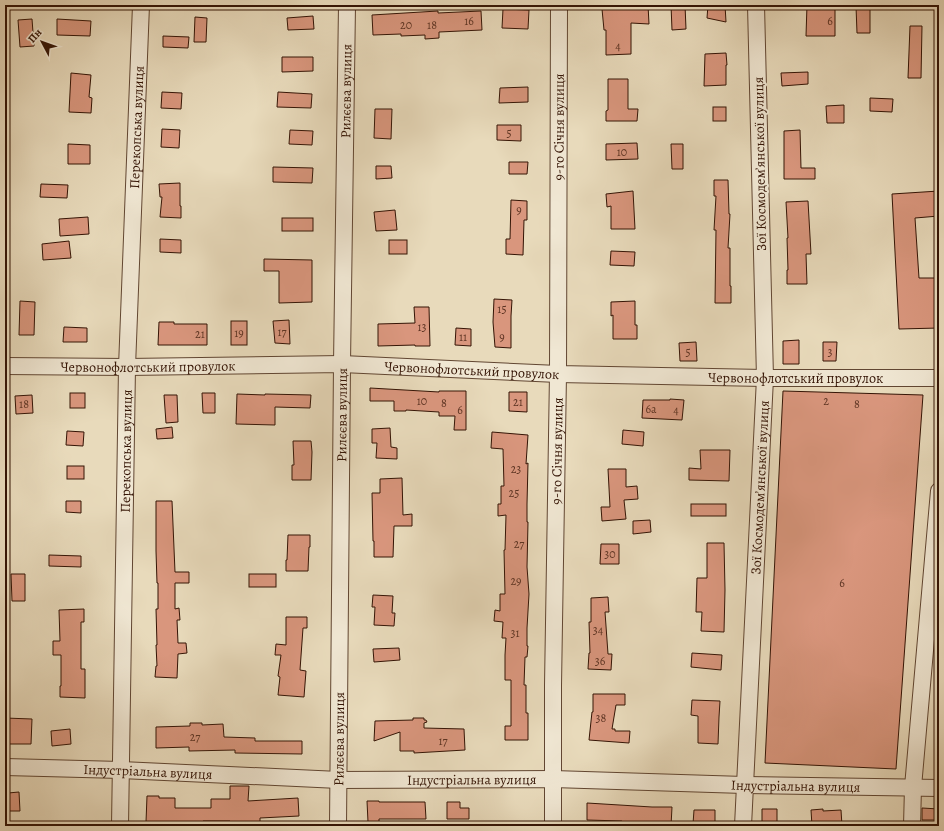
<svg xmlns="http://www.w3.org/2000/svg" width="944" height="831" viewBox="0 0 944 831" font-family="Alegreya,serif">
<rect width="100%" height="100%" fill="#e8dabb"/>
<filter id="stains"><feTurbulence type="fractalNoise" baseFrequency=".005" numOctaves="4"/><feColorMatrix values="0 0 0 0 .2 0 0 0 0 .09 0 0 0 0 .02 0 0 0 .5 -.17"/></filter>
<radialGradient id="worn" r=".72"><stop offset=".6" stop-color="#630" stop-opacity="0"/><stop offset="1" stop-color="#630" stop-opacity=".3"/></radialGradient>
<!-- building -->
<g fill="#d9967d" stroke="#341405">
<path d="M633 5H648L649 24 631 23V54L606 55V30H604L602 9Z"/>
<path d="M671 5H685L686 29 672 30Z"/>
<path d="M708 5H725L726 22 707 18Z"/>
<path d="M807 5H835V36H806Z"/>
<path d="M870 5V33H857L856 6Z"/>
<path d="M503 9 529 10 528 29 502 28Z"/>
<path d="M438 11V13L481 11 482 30 439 32V38L425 39V35L401 36V34L373 35 372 15Z"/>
<path d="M313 16 314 29 288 30 287 18Z"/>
<path d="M195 17 207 18 206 42H194Z"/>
<path d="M32 19 34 46 20 47 18 20Z"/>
<path d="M57 19 91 21 90 36 57 35Z"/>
<path d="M910 26H922L921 78H908Z"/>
<path d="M163 36 189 37 188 48 163 47Z"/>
<path d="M726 53 727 65H726V85L704 86 705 54Z"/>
<path d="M282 57H313V71L282 72Z"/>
<path d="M808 72V84L782 86 781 73Z"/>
<path d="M71 73 91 75 89 97 92 98 91 113 69 112Z"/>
<path d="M608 79H628V109H638L637 121H606V111L608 110Z"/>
<path d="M528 87V102L499 103 500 88Z"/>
<path d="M162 92 182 93 181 109 161 108Z"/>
<path d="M278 92 312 94 311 108 277 107Z"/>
<path d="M870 98 893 99 892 112 870 111Z"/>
<path d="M844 105V123H827L826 106Z"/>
<rect x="713" y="107" width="13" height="14"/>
<path d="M375 109H392L391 139 374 138Z"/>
<path d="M497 125H521V141L497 140Z"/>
<path d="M162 129 180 130 179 148 161 147Z"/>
<path d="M290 130 313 131 312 145 289 144Z"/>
<path d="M800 130 801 168H815V179H784V131Z"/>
<path d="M637 143 638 159 606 160V144Z"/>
<path d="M68 144 90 145V164H68Z"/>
<path d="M671 144H683V169H672Z"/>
<path d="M509 162H528L527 174H509Z"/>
<path d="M376 166H391L392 178 376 179Z"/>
<path d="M273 167 313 168 312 183 273 182Z"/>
<path d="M714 180H728L729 214H730L728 248H730V286H731V303H715L716 230H714L716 196H714Z"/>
<path d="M180 183V206H181V218L160 217 162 197H160L159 184Z"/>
<path d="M41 184 68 185 67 198 40 197Z"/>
<path d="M633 191 635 229H611V206L607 207 606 194Z"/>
<path d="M939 191V216L915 218 919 278H939V328L899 329 892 194Z"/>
<path d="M511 200 527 201V220H524L523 255 506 254V239H510Z"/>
<path d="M808 201 811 254H806L807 284H787V270H788L787 238H788L786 202Z"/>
<path d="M395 210 397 230 376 231 374 212Z"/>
<path d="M88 217 89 234 60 236 59 219Z"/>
<rect x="282" y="218" width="31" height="13"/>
<path d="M160 239 181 240V253L160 252Z"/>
<rect x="389" y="240" width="18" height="14"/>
<path d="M69 241 71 258 43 260 42 244Z"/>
<path d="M611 251 635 252 634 266 610 265Z"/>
<path d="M264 259 312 260V302L279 303V271H264Z"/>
<path d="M494 299 512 300 511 316V348L495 347 493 322Z"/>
<path d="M20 301 35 302 34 335H19Z"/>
<path d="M635 301V325H637V339H613V315L611 316V302Z"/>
<path d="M414 307H429L430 346H415V345L378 346V324L415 323Z"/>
<path d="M289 320 290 344 275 343 273 321Z"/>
<rect x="231" y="321" width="16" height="24"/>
<path d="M159 322H174V324H207V345H158Z"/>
<path d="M64 327 87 328V342H63Z"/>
<path d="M456 328 471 329V346L455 345Z"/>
<path d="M799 340V364H783V341Z"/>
<path d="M696 342 697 361H680L679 343Z"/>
<path d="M823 342H837L836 361H823Z"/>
<path d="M370 388 439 392V391H466V430H454L455 416H439V412L406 410V411H394V401H370Z"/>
<path d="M783 391 923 395 896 769 765 763Z"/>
<path d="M509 392H527V412L509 411Z"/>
<rect x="70" y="393" width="15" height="15"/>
<path d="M202 393H215V413H203Z"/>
<path d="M237 394 265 395V394L311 395 310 408 275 407V425L236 424Z"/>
<path d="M32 395 33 413 16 414 15 396Z"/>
<path d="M164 395H177L178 422 166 423Z"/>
<path d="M670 399 684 400 682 420 642 418 643 400H670Z"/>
<path d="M172 427 173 438 157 439 156 429Z"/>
<path d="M390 428 391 447 397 448V459L376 458 377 443H372V429Z"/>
<path d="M623 430 644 432 643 446 622 444Z"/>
<path d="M67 431 84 432 83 446 66 445Z"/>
<path d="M492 432 528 435 526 464 528 463 527 504V522H528L527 567 529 594 527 628V646H528L527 657H525L524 685H526V713H528V740H505V726H511V680H505V655L506 638H502L503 622 494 621 495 610 500 611V594H505L504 550H505L506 515 498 516V504H501V486H504L503 449 491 448Z"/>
<path d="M293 441H311L312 452 311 480H292V465H294Z"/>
<path d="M700 450H730L729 481 689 480V468L701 469Z"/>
<rect x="67" y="466" width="17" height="13"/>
<path d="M608 469H626V487L637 486 638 499 624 500 626 519 602 521 601 507H610Z"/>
<path d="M402 478 403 515 412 514V526H394L393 557H374V541H373L372 493H380V479Z"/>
<path d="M66 501H81V513L66 512Z"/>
<path d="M156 501H172L175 572H189V583H175V609L179 608 180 620H177L178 643H186L187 653 178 654 177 678 155 677 156 666H157L156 645H157L156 609H158V583H157L156 551Z"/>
<rect x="691" y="504" width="35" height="12"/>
<path d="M650 520 651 532 633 534V521Z"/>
<path d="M288 535H310V547H309L308 571H286V560H287Z"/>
<path d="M707 543H724L725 590 724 632 701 631 702 612H696L697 578H707Z"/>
<path d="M601 544H619V564H600Z"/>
<path d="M49 555 81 556V567L49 566Z"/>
<path d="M11 574H25V601H12Z"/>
<rect x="249" y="574" width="27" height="13"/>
<path d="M373 595 393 596 392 613H395L394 626 374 625 375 607H372Z"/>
<path d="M608 597 609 612H605L608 654H612L611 670 588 669 589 653H590L589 622H591V598Z"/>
<path d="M84 609V622H81V669H85V698L60 697V686H61V655H53V641H60L59 610Z"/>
<path d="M286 617H307V628H303L300 670 306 671 304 697 278 695 280 677 278 676 281 655H275L276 644 286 645Z"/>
<path d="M399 648 400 660 374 662 373 649Z"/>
<path d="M692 653 722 655 721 670 691 667Z"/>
<path d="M593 694H625V705H616L612 729H615V731H630L629 743 589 740 592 712H593Z"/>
<path d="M692 700 720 701 719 717 718 744 698 743V716L691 715Z"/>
<path d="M5 718 32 719 31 744H5Z"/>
<path d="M413 718H424V720H426L427 722 424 723V728L464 729 465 750 414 753V751H400V732L374 741 375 721 413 720Z"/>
<path d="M190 723H202V725L223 724 224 737 255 738V741H302V754L235 753V750L189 751V747L156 748V727L190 726Z"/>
<path d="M70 729 71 744 52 746 51 731Z"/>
<path d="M230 786H249L248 801 298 798 299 816 260 818V826H230V821H203V826H167V823L146 822 147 796H159V798H175V808H211V799H230Z"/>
<path d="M19 792 20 811H8V793Z"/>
<path d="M367 801H379V802H425L426 819H379V822H368Z"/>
<path d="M447 802H460V808H469V819H447Z"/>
<path d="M587 803 652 807H672L671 826H621L622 821 587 820Z"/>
<path d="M922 808 939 809V820H922Z"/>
<path d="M762 809H777V824L762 825Z"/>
<path d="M823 809V811L841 810 842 826H812L811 810Z"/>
<path d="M694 810H715V825L693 824Z"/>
</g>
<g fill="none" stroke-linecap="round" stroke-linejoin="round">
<defs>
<g id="street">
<path id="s1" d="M5 366 127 367 342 364 558 374 765 378H939"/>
<path id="s2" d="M5 767 121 770 339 780 553 779 744 785 939 788"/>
<path id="s3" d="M120 826 127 367 141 5"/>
<path id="s4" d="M338 826 342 364 347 5"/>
<path id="s5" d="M553 826V685L558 374 559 5"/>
<path id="s6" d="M743 826 765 378 756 5"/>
<path d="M912 826 913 787 939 491"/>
</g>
</defs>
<!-- street casing -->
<use href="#street" stroke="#614632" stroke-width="18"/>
<!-- street -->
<use href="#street" stroke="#f0e7d3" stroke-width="16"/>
</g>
<g text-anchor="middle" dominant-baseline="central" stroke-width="4" stroke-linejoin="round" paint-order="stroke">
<!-- number labels -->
<g font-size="12" fill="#5d3423">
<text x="469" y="21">16</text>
<text x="830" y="21">6</text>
<text x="406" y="25">20</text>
<text x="432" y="25">18</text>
<text x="618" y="46">4</text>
<text x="509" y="133">5</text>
<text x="622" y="152">10</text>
<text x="519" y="210">9</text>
<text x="502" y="309">15</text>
<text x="422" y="327">13</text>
<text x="282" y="332">17</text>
<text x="239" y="333">19</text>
<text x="200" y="334">21</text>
<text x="463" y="337">11</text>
<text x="502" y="337">9</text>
<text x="688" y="352">5</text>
<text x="830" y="352">3</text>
<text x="422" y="401">10</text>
<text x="826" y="401">2</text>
<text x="518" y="402">21</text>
<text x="444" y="403">8</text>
<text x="24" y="404">18</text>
<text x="857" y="404">8</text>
<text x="651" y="409">6а</text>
<text x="460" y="410">6</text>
<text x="676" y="410">4</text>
<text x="516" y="469">23</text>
<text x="514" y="493">25</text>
<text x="519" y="544">27</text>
<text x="610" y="554">30</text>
<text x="516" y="581">29</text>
<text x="842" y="583">6</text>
<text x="598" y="630">34</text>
<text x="515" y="633">31</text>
<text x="600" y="661">36</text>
<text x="601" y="718">38</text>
<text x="195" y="737">27</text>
<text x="443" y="741">17</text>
</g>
<!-- street labels -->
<g font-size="14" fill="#341405" stroke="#f0e7d3">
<text stroke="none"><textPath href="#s4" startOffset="735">Рилєєва вулиця</textPath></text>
<text stroke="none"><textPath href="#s3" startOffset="699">Перекопська вулиця</textPath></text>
<text stroke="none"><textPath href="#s5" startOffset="699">9-го Січня вулиця</textPath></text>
<text transform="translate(760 164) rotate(-91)">Зої Космодем’янської вулиця</text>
<text stroke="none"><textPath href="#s1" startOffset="143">Червонофлотський провулок</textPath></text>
<text stroke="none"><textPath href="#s1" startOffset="467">Червонофлотський провулок</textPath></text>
<text stroke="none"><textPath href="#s1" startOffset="791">Червонофлотський провулок</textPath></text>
<text stroke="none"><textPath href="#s4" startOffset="411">Рилєєва вулиця</textPath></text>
<text stroke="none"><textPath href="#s3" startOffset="375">Перекопська вулиця</textPath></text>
<text stroke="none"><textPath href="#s5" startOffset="375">9-го Січня вулиця</textPath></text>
<text stroke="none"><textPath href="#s6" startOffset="339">Зої Космодем’янської вулиця</textPath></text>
<text stroke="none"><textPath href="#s4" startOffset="87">Рилєєва вулиця</textPath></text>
<text stroke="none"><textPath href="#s2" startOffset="143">Індустріальна вулиця</textPath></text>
<text stroke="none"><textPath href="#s2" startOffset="467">Індустріальна вулиця</textPath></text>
<text stroke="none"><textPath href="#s2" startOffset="791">Індустріальна вулиця</textPath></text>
</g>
</g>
<!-- margin -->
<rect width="944" height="831" fill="none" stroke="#e8dabb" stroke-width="20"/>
<rect x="6" y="6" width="932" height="819" fill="none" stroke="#341405" stroke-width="2"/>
<rect x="10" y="10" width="924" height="811" fill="none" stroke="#341405"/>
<!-- north arrow -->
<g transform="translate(42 42) rotate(311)" stroke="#f0e7d3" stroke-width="3" paint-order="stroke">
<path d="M0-3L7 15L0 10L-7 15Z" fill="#341405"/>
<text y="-6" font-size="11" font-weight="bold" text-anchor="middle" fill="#341405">Пн</text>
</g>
<rect width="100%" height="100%" filter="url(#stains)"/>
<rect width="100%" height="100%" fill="url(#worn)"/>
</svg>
